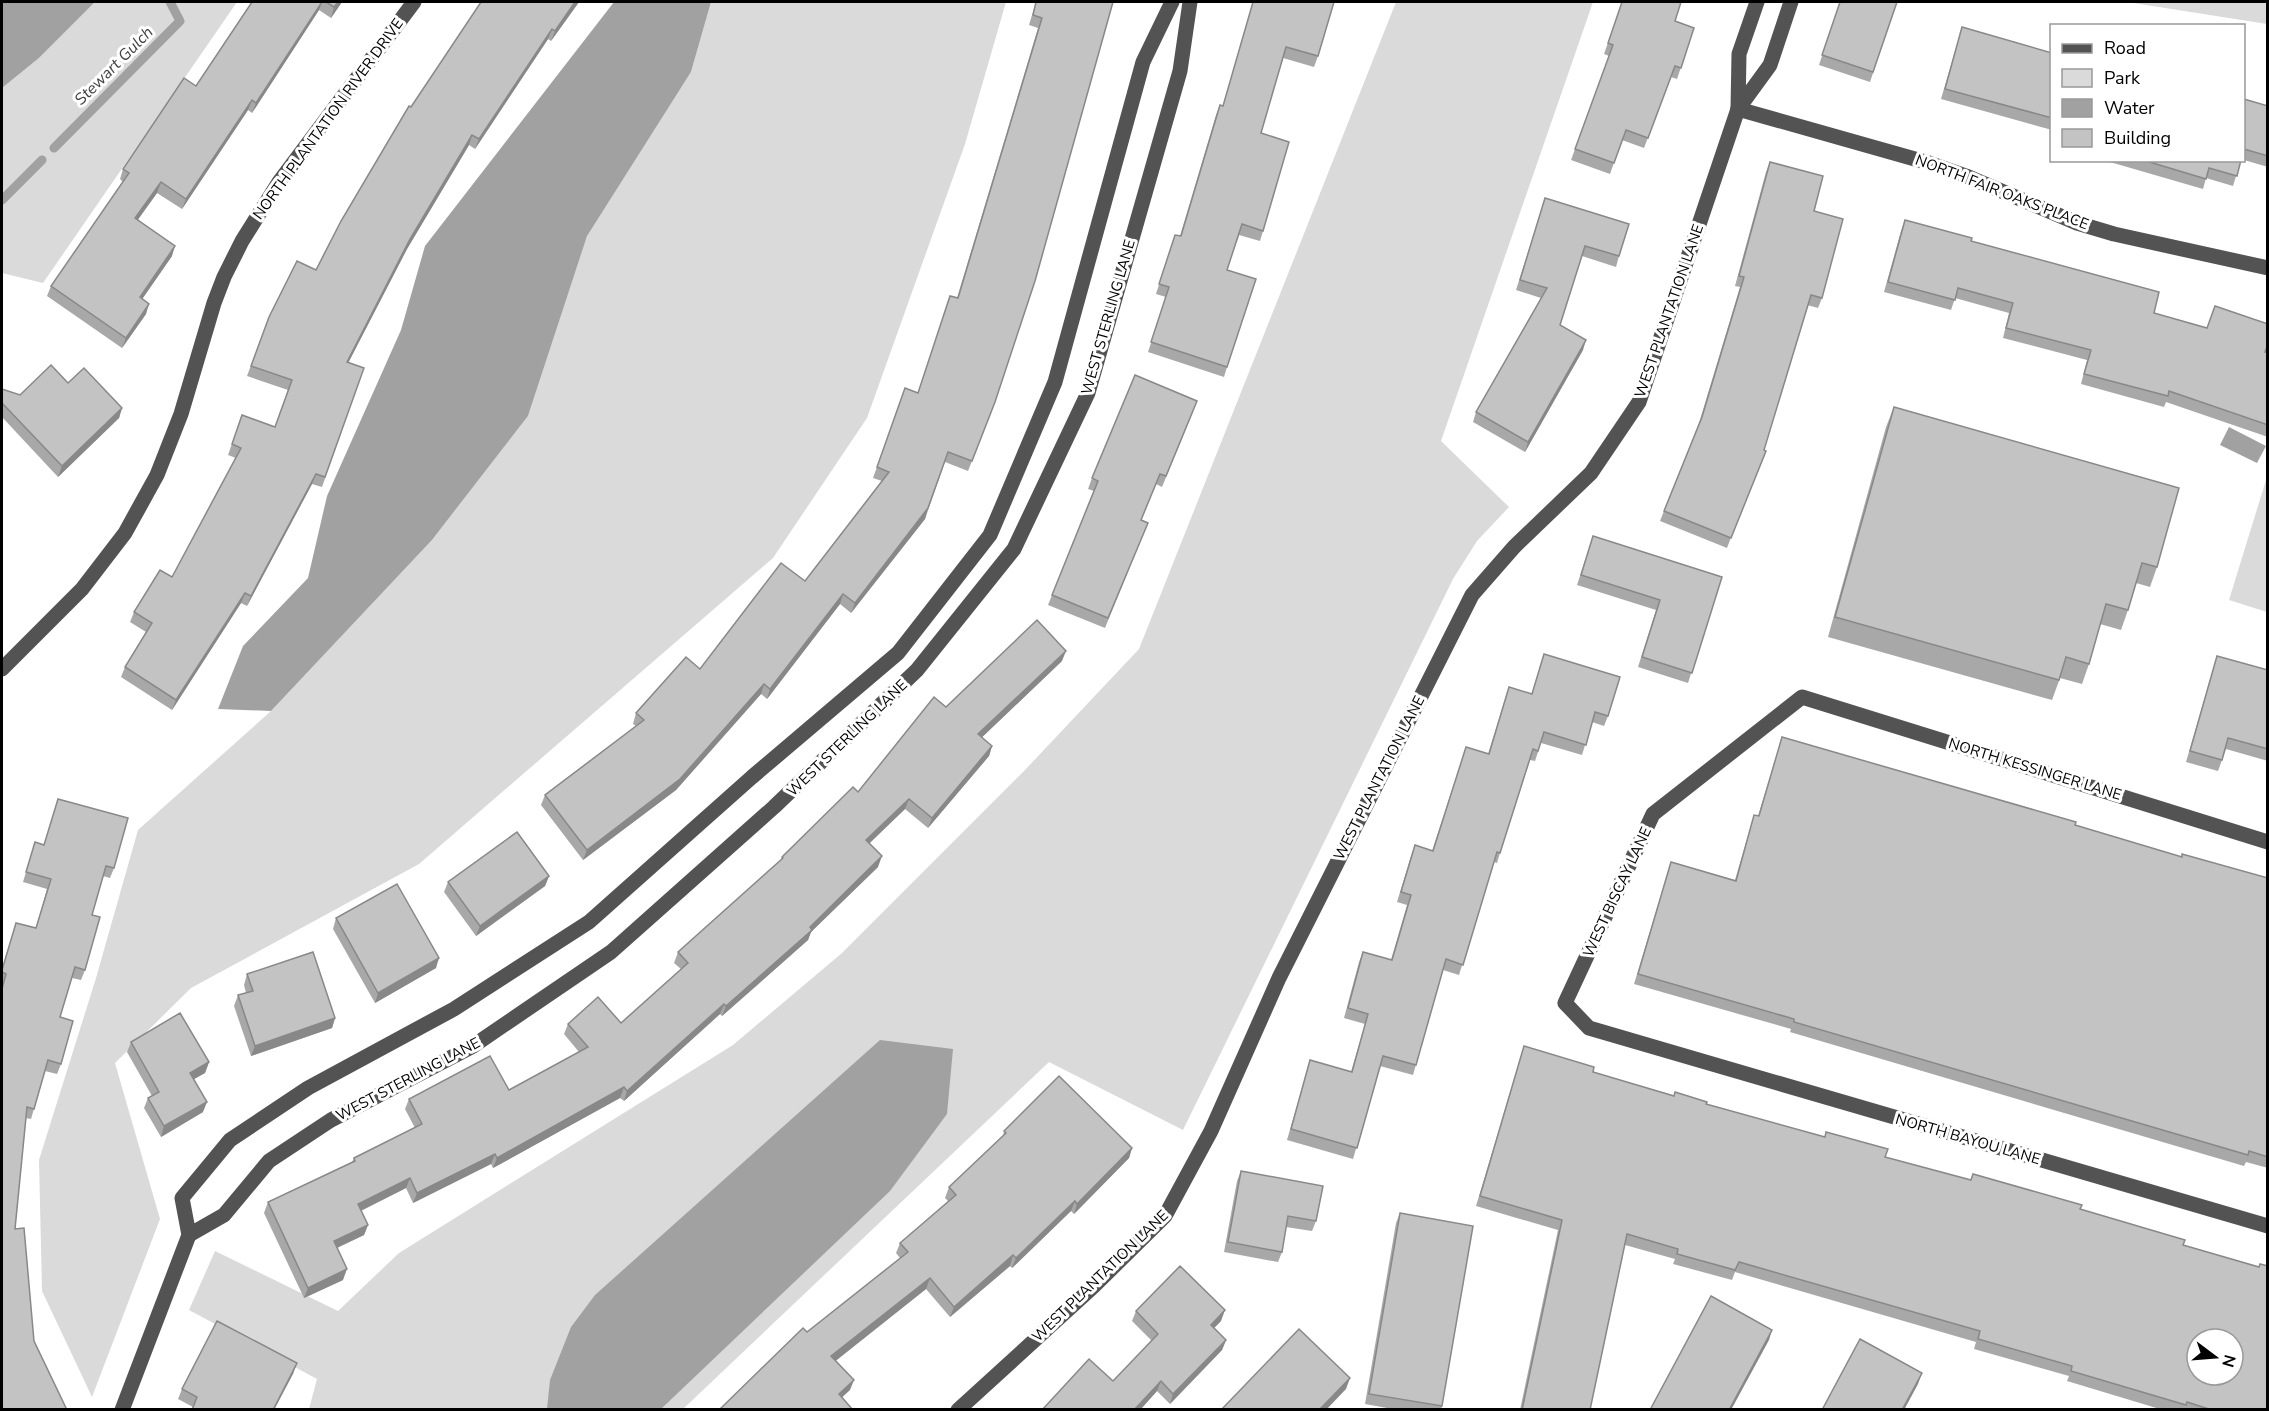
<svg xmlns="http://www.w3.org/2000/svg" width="2269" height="1411" viewBox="0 0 2269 1411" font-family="'Nunito Sans',sans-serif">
<rect width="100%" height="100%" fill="#fff"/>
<!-- green -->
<g fill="#dadada">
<path d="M95 2H237L43 283 2 273V88L39 58Z"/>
<path d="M711 2H1006L965 144 867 418 773 558 419 864 191 988 115 1063 160 1219 92 1397 42 1291 39 1160 96 978 138 830 271 711 432 540 528 416 587 235 691 72Z"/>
<path d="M1396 2H1593L1441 441 1509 507 1477 541 1453 579 1183 1130 1049 1062 683 1409H309L317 1379 189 1310 215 1251 338 1311 399 1253 733 1045 842 953 1025 770 1139 649Z"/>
<path d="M2127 2H2267V24Z"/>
<path d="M2266 480 2268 481 2267 612 2229 600Z"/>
</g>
<!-- water -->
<g fill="#a1a1a1">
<path d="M2 2H95L39 58 2 88Z"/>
<path d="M614 2H711L691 72 587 236 528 416 432 540 271 711 218 709 243 646 308 578 327 496 401 330 425 246Z"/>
<path d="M2229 427 2266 446 2257 463 2220 445Z"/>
<path d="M880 1040 953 1049 947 1114 890 1191 661 1409H547L550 1380 571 1327 595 1295Z"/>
</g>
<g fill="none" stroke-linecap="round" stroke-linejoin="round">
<!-- stream -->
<g stroke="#a1a1a1" stroke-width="9">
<path d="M54 148 180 21 170 2"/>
<path d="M2 200 42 160"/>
</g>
<!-- minor -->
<g stroke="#535353" stroke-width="15">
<path d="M1172 2 1143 62 1055 382 990 535 898 653 752 777 589 922 454 1009 308 1088 230 1140 182 1198 189 1235 224 1215 269 1161 331 1120 473 1046 611 952 774 807 917 670 1014 549 1088 393 1180 71 1190 2"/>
<path d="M1738 109 1929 163 1966 176 2077 223 2114 234 2268 268"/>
<path d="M1738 109 1770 65 1791 2"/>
<path d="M2 669 82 589 125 533 157 475 181 414 214 303 224 277 242 241 279 182 414 2"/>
<path d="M2268 842 1802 697 1653 814 1565 1003 1589 1028 2268 1226"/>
<path d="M122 1410 189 1235"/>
<path d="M958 1410 1094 1286 1165 1216 1211 1131 1279 978 1472 595 1514 547 1591 473 1639 402 1738 109 1739 54 1757 2"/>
</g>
</g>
<!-- wall -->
<g fill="#a8a8a8">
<path d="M252 2H342L331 18 319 10 252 113 248 110 182 209 157 193 138 219 172 256 142 299 146 314 122 348 47 296 51 286 123 182 120 179 123 169 196 86Z"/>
<path d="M579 2 551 41 548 39 475 149 469 145 407 249 348 363 364 368 322 487 312 484 247 606 241 603 172 710 121 677 125 667 146 632 130 622 134 612 172 577 236 458 228 455 242 415 275 427 288 390 247 376 269 317 316 270 411 107Z"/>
<path d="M1036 2H1113L995 402 968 471 945 462 925 519 851 613 840 604 767 699 761 694 676 790 583 860 541 805 545 795 636 726 633 724 636 713 700 669 805 581 882 481 873 478 905 388 918 393 957 298 1038 28 1029 25Z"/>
<path d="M1253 2 1318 56 1314 67 1283 58 1261 133 1263 231 1260 241 1239 235 1227 270V367L1224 377 1148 352 1166 297 1156 294 1175 235 1180 236 1216 115 1220 105 1223 106Z"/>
<path d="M1622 2 1694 28 1677 79 1671 77 1644 148 1622 140 1610 174 1571 160 1609 56 1604 54Z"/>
<path d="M1840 2H1897L1870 82 1819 65Z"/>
<path d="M1962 27 2052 53V130L1941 99Z"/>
<path d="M2244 99 2268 106V167L2244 160Z"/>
<path d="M2103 160H2241L2233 186 2206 178 2203 189Z"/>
<path d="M1770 162 1814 211 1822 298 1818 308 1807 305 1764 450 1727 548 1660 521 1699 423 1740 287 1735 286 1766 172Z"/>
<path d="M1545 198 1619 256 1616 267 1582 256 1560 325 1583 350 1525 452 1473 422 1476 412 1541 298 1516 290Z"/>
<path d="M1905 220 1971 241 2154 313 2268 353V437L2166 402 2164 407 2081 384 2087 360 2003 338 2009 313 1955 298 1951 310 1884 292 1901 231Z"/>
<path d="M68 383 122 408 119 418 58 477 2 417V389L20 395Z"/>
<path d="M1894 407 2157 567 2150 587 2136 583 2128 610 2121 630 2100 624 2089 664 2082 684 2060 678 2052 700 1828 637 1886 427Z"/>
<path d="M1193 412 1162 487 1156 484 1141 520 1148 523 1105 628 1048 605 1094 491 1088 489 1092 478Z"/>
<path d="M1593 536 1722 577 1688 683 1638 667 1656 610 1577 585Z"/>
<path d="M1544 654 1608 716 1604 726 1592 722 1582 755 1541 743 1535 761 1530 760 1500 853 1497 863 1494 862 1459 975 1443 970 1413 1075 1380 1066 1353 1159 1287 1140 1310 1060 1351 1072 1365 1024 1344 1018 1359 962 1363 952 1391 960 1407 905 1397 902 1411 856 1415 845 1432 851 1466 747 1488 754 1509 687 1532 694Z"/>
<path d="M2217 656 2268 670V761L2226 749 2218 771 2186 762Z"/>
<path d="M1062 661 982 737 992 746 989 756 928 828 905 809 869 844 878 867 811 932 808 940 722 1016 720 1014 624 1101 620 1098 493 1168 491 1164 413 1203 406 1188 361 1211 368 1225 364 1235 337 1248 343 1280 304 1298 264 1213 268 1202 352 1162 354 1158 415 1128 405 1109 409 1099 509 1090 579 1052 564 1034 568 1024 621 1023 681 969 674 963 678 952 780 862 782 857 858 792 946 707Z"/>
<path d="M1782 737 2182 857 2268 878V1168L2246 1162 2244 1166 1790 1032 1791 1029 1634 984 1671 862 1735 880 1754 815 1758 816Z"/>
<path d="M58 799 114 868 110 878 103 876 92 915 85 970 81 980 72 978 60 1017 61 1064 57 1074 45 1071 31 1119 26 1118 15 1229 2 1410V968L16 923 36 928 47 889 23 882 35 842 44 845Z"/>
<path d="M549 876 545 886 476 936 444 892 448 882Z"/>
<path d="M336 918 436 968 375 1003 333 929Z"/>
<path d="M247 974 335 1018 332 1028 251 1056 234 1006 238 995 246 993 244 985Z"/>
<path d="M131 1042 209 1062 205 1073 194 1079 203 1112 161 1137 144 1108 148 1098 152 1096 127 1052Z"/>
<path d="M1524 1046 1593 1072 1885 1157 1971 1180 1973 1174 2080 1209 2183 1245 2268 1410H2163L2067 1381 2069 1376 1974 1349 1976 1342 1735 1272 1732 1280 1673 1264 1675 1259 1625 1245 1590 1410H1520L1558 1230 1476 1206Z"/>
<path d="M1004 1131 1132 1148 1129 1158 1074 1214 1071 1211 1012 1268 1010 1266 950 1317 926 1289 835 1361 850 1390 719 1410 900 1258 896 1253 900 1243 948 1201 945 1198 949 1187 1003 1136Z"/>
<path d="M1241 1171 1316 1221 1312 1231 1286 1227 1282 1252 1278 1262 1224 1252 1237 1181Z"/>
<path d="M1400 1213 1442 1406 1441 1410H1398L1365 1404 1396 1223Z"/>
<path d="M1136 1311 1221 1321 1214 1328 1226 1340 1222 1350 1170 1404 1157 1391 1140 1410H1042L1113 1381 1152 1341 1132 1321Z"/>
<path d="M293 1374 193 1407 178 1399 182 1389Z"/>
</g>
<!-- shaded-wall -->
<g fill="#888">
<path d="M322 2 319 10 252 113 256 103Z"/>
<path d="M338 2H342L331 18 334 7Z"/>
<path d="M575 2H579L551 41 555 31Z"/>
<path d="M552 29 548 39 475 149 479 139Z"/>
<path d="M252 100 248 110 182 209 186 199Z"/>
<path d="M472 135 469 145 407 249 343 373 347 362 410 239Z"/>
<path d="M161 182 157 193 132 228 135 218Z"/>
<path d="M175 246 172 256 136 308 140 297Z"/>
<path d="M149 304 146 314 122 348 126 338Z"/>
<path d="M1586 340 1583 350 1525 452 1528 442Z"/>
<path d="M122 408 119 418 58 477 62 466Z"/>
<path d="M316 474 312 484 247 606 251 596Z"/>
<path d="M928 508 925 519 851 613 855 603Z"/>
<path d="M245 593 241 603 172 710 176 700Z"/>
<path d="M843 594 840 604 767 699 770 689Z"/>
<path d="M1066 651 1062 661 975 744 978 734Z"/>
<path d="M764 684 761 694 676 790 583 860 587 850Z"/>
<path d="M992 746 989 756 928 828 932 818Z"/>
<path d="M909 799 905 809 862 850 866 840Z"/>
<path d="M882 856 878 867 811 932 808 940 722 1016 726 1006Z"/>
<path d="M549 876 545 886 476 936 480 926Z"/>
<path d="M439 958 436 968 375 1003 378 993Z"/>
<path d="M724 1004 720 1014 624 1101 627 1091Z"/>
<path d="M335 1018 332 1028 251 1056 255 1046Z"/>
<path d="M209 1062 205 1073 187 1083 190 1073Z"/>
<path d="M624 1087 620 1098 493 1168 497 1158Z"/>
<path d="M207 1102 203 1112 161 1137 164 1126Z"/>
<path d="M1132 1148 1129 1158 1074 1214 1077 1204Z"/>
<path d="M495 1154 491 1164 413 1203 417 1193Z"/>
<path d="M410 1178 406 1188 354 1214 358 1204Z"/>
<path d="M1075 1201 1071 1211 1012 1268 1016 1258Z"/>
<path d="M368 1225 364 1235 330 1251 334 1241Z"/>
<path d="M1013 1255 1010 1266 950 1317 954 1307Z"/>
<path d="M347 1269 343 1280 304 1298 308 1288Z"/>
<path d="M930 1278 926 1289 828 1367 831 1356Z"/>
<path d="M1225 1310 1221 1321 1207 1335 1211 1325Z"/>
<path d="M1772 1330 1769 1340 1731 1410H1729Z"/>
<path d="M1226 1340 1222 1350 1170 1404 1173 1394Z"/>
<path d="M297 1363 293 1374 274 1410H273Z"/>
<path d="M1922 1373 1918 1384 1904 1410H1902Z"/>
<path d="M1350 1378 1346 1389 1326 1410H1319Z"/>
<path d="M854 1380 850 1390 835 1404 839 1394Z"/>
<path d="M1161 1381 1157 1391 1140 1410H1134Z"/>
</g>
<!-- building -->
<g fill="#c3c3c3" stroke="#888" stroke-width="1.5" fill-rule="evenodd">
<path d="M252 2H322L256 103 252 100 186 199 161 182 135 218 175 246 140 297 149 304 126 338 51 286 129 173 123 169 184 78 196 86Z"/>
<path d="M326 2H338L334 7Z"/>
<path d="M481 2H575L555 31 552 29 479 139 472 135 410 239 347 362 364 368 325 477 316 474 251 596 245 593 176 700 125 667 152 623 134 612 160 570 172 577 241 448 232 444 242 415 275 427 292 380 251 366 269 317 297 261 316 270 341 221 409 106 411 107Z"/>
<path d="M1036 2H1113L1035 281 995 402 972 461 948 452 928 508 855 603 843 594 770 689 764 684 680 779 587 850 545 795 644 720 636 713 686 657 700 669 781 563 805 581 889 472 877 467 905 388 918 393 950 296 958 298 1042 18 1033 15Z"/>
<path d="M1253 2H1334L1318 56 1286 47 1261 133 1289 142 1263 231 1242 224 1227 270 1256 279 1227 367 1151 342 1169 287 1159 284 1175 235 1181 236 1220 105 1223 106Z"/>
<path d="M1622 2H1681L1675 21 1694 28 1681 68 1675 66 1648 138 1626 130 1614 163 1575 149 1613 45 1608 43Z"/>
<path d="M1840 2H1897L1873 72 1822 55Z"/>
<path d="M1962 27 2052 53V118L1945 89Z"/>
<path d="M2244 99 2268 106V156L2244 149V152Z"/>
<path d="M2143 160H2241L2237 176 2209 168 2206 179Z"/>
<path d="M1770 162 1823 176 1814 211 1843 219 1822 298 1811 295 1764 450 1766 451 1731 538 1664 511 1702 417 1744 277 1739 276Z"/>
<path d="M1545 198 1629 224 1619 256 1585 246 1560 325 1586 340 1528 442 1476 412 1547 288 1520 280Z"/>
<path d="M1905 220 1972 238 1971 241 2159 292 2154 313 2207 328 2215 306 2268 324V344L2265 352 2268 353V425L2169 391 2168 396 2084 374 2091 350 2006 328 2013 303 1958 288 1955 300 1888 282Z"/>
<path d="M51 365 68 383 84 368 122 408 62 466 2 403V389L20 395Z"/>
<path d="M1135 375 1197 401 1166 476 1160 474 1141 520 1148 523 1108 618 1052 595 1098 481 1092 478Z"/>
<path d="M1894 407 2179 488 2157 567 2142 563 2128 610 2106 604 2089 664 2066 657 2059 680 1835 617Z"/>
<path d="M1593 536 1722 577 1692 673 1642 657 1660 600 1581 575Z"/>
<path d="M1037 620 1066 651 978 734 992 746 932 818 909 799 866 840 882 856 810 927 812 930 726 1006 724 1004 627 1091 624 1087 497 1158 495 1154 417 1193 410 1178 358 1204 368 1225 334 1241 347 1269 308 1288 268 1202 355 1161 354 1158 422 1124 409 1099 490 1056 509 1090 588 1047 568 1024 598 997 621 1023 688 963 678 952 783 858 782 857 853 787 858 792 934 697 946 707Z"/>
<path d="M1544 654 1620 677 1608 716 1595 712 1586 745 1544 732 1538 751 1533 749 1500 853 1497 852 1463 965 1446 959 1416 1065 1383 1056 1357 1148 1291 1129 1310 1060 1352 1072 1368 1014 1348 1008 1363 952 1392 960 1411 895 1401 892 1415 845 1433 851 1466 747 1489 754 1509 687 1532 694Z"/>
<path d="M2217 656 2268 670V749L2228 738 2222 760 2190 751Z"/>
<path d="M1782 737 2076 822 2075 825 2182 857V854L2268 878V1157L2249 1151 2248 1155 1794 1022V1019L1638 974 1671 862 1736 881 1754 815 1759 816Z"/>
<path d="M58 799 128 818 114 868 106 866 92 915 100 917 85 970 75 967 60 1017 73 1021 61 1064 48 1060 34 1109 27 1107 15 1229 24 1228 34 1341 67 1410H2V989L6 974 2 972V970L16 923 36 928 51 879 26 872 35 842 44 845Z"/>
<path d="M517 832 549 876 480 926 448 882Z"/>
<path d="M397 884 439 958 378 993 336 918Z"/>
<path d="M313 952 335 1018 255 1046 238 995 253 991 247 974Z"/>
<path d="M180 1013 209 1062 190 1073 207 1102 164 1126 148 1098 159 1092 131 1042Z"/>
<path d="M1524 1046 1594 1067 1593 1072 1674 1096 1675 1092 1707 1102 1706 1104 1825 1137 1826 1132 1888 1149 1885 1157 1971 1180 1973 1174 2082 1205 2080 1209 2185 1240 2183 1245 2259 1267 2260 1264 2268 1266V1410H2212L2187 1402 2186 1405 2071 1371 2072 1366 1978 1339 1980 1331 1739 1262 1735 1270 1677 1254 1678 1249 1627 1234 1590 1410H1522L1562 1220 1480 1196ZM2197 1339H2233V1375H2197Z"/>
<path d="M1059 1076 1132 1148 1077 1204 1075 1201 1016 1258 1013 1255 954 1307 930 1278 831 1356 854 1380 839 1394 853 1410H719L803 1328 807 1332 908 1252 900 1243 956 1195 949 1187 1006 1133 1004 1131Z"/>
<path d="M1241 1171 1323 1186 1316 1221 1288 1216 1282 1252 1228 1242Z"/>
<path d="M1400 1213 1473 1226 1442 1406 1369 1394Z"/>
<path d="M1180 1266 1225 1310 1211 1325 1226 1340 1173 1394 1161 1381 1134 1410H1042L1089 1359 1113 1381 1158 1334 1136 1311Z"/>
<path d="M1711 1296 1772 1330 1729 1410H1650Z"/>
<path d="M217 1321 297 1363 273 1410H192L197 1397 182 1389Z"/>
<path d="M1299 1329 1350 1378 1319 1410H1221Z"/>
<path d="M1860 1339 1922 1373 1902 1410H1822Z"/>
</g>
<g text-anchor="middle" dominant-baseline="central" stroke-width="6" stroke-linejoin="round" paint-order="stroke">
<!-- street labels -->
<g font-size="15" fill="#000" stroke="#fff">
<text transform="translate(328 119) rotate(-54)">NORTH PLANTATION RIVER DRIVE</text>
<text transform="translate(2002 192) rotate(21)">NORTH FAIR OAKS PLACE</text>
<text transform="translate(1669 311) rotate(-71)">WEST PLANTATION LANE</text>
<text transform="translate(1108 317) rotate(-74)">WEST STERLING LANE</text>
<text transform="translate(847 738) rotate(-44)">WEST STERLING LANE</text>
<text transform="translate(2035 769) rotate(17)">NORTH KESSINGER LANE</text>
<text transform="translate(1379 778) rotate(-63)">WEST PLANTATION LANE</text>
<text transform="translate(1617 892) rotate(-65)">WEST BISCAY LANE</text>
<text transform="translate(408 1079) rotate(-28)">WEST STERLING LANE</text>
<text transform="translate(1968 1139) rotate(16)">NORTH BAYOU LANE</text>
<text transform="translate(1100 1276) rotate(-44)">WEST PLANTATION LANE</text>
</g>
<!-- water labels -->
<g font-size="16" font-style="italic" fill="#424242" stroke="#fff">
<text transform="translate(114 66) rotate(-45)">Stewart Gulch</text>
</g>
</g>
<!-- border -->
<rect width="2269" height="1411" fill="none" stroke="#000000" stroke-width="6"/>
<!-- legend -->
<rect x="2050" y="24" width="195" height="138" fill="#ffffff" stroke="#999999" stroke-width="1.5"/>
<rect x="2062" y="44" width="30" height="9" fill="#535353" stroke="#999999" stroke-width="1.5"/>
<text x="2104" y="54" font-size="18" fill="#000000">Road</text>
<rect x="2062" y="69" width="30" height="18" fill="#dadada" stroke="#999999" stroke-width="1.5"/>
<text x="2104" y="84" font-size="18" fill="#000000">Park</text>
<rect x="2062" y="99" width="30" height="18" fill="#a1a1a1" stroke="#999999" stroke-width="1.5"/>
<text x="2104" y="114" font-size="18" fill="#000000">Water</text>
<rect x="2062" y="129" width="30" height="18" fill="#c3c3c3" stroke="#999999" stroke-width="1.5"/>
<text x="2104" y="144" font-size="18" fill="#000000">Building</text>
<!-- north arrow -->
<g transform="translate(2215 1357) rotate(106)"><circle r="28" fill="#ffffff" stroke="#999999" stroke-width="1.5"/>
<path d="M0-4.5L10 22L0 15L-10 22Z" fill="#000000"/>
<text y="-9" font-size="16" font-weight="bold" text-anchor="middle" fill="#000000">N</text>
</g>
</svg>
